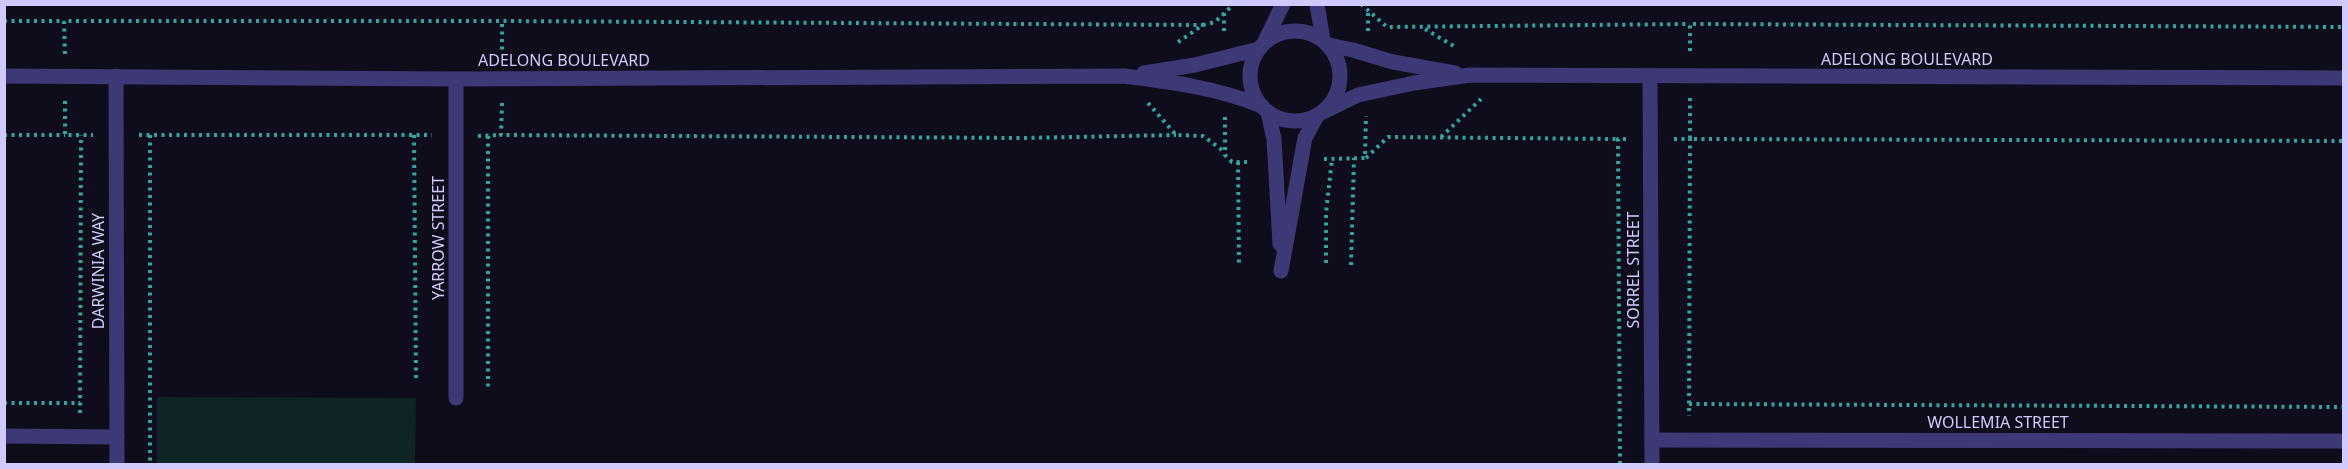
<svg xmlns="http://www.w3.org/2000/svg" width="2348" height="469" viewBox="0 0 2348 469" font-family="'Noto Sans',sans-serif">
<rect width="100%" height="100%" fill="#0f0c1b"/>
<!-- green -->
<path fill="#0f2424" d="M157 397 416 398 415 464H157Z"/>
<g fill="none" stroke-linecap="round" stroke-linejoin="round">
<!-- path -->
<g stroke="#33a5a1" stroke-width="4" stroke-dasharray="3 4.5" stroke-linecap="butt">
<path d="M1361 4 1387 27 1690 24"/>
<path d="M1224 13V34"/>
<path d="M4 21H64"/>
<path d="M1425 29 1457 48"/>
<path d="M1368 31V11"/>
<path d="M1178 42 1203 25 1215 22 1234 4"/>
<path d="M1690 51V24L2344 27"/>
<path d="M65 54 64 21H502"/>
<path d="M502 57V21L1203 25"/>
<path d="M1690 98V139L2344 141"/>
<path d="M65 101V135H93"/>
<path d="M502 103 501 135 1022 138 1176 135"/>
<path d="M1148 103 1176 135 1203 136 1225 152"/>
<path d="M1225 117V155L1232 162H1251"/>
<path d="M4 135H65"/>
<path d="M139 135H432"/>
<path d="M150 135V464"/>
<path d="M414 135 416 378"/>
<path d="M478 136 501 135"/>
<path d="M488 136V388"/>
<path d="M1441 137 1481 99"/>
<path d="M1674 139H1690L1689 416"/>
<path d="M1366 158 1388 137 1618 139"/>
<path d="M1324 159 1365 158 1366 116"/>
<path d="M1238 162 1239 264"/>
<path d="M1326 263V213L1332 159"/>
<path d="M1351 265 1354 158"/>
<path d="M4 403H80"/>
<path d="M1689 404 2344 407"/>
<path d="M80 413 81 135"/>
<path d="M1620 464 1618 139H1627"/>
</g>
<!-- minor -->
<g stroke="#3d3977" stroke-width="15">
<path d="M1317 4 1323 40"/>
<circle cx="1295" cy="76" r="45"/>
<path d="M1265 41 1283 4"/>
<path d="M1329 45 1353 50 1393 62 1455 73"/>
<path d="M1144 73 1195 65 1259 49"/>
<path d="M4 76 456 79 1124 76C1172 82 1217 88 1262 106"/>
<path d="M116 76 117 464"/>
<path d="M1650 76 1652 464"/>
<path d="M1268 112 1274 139 1280 244"/>
<path d="M1323 112 1358 95 1414 83 1470 75 2344 78"/>
<path d="M1281 271 1305 138 1317 116"/>
<path d="M456 398V79"/>
<path d="M4 436 117 437"/>
<path d="M1652 440 2344 441"/>
</g>
</g>
<g text-anchor="middle" dominant-baseline="central" stroke-width="4.5" stroke-linejoin="round" paint-order="stroke">
<!-- street labels -->
<g font-size="16" fill="#d0c9fc" stroke="#0f0c1b">
<text x="1907" y="59">ADELONG BOULEVARD</text>
<text x="564" y="60">ADELONG BOULEVARD</text>
<text transform="translate(438 238) rotate(-90)">YARROW STREET</text>
<text transform="translate(1633 270) rotate(-90)">SORREL STREET</text>
<text transform="translate(98 271) rotate(-90)">DARWINIA WAY</text>
<text x="1998" y="422">WOLLEMIA STREET</text>
</g>
</g>
<!-- border -->
<rect width="2348" height="469" fill="none" stroke="#d0c9fc" stroke-width="12"/>
</svg>
